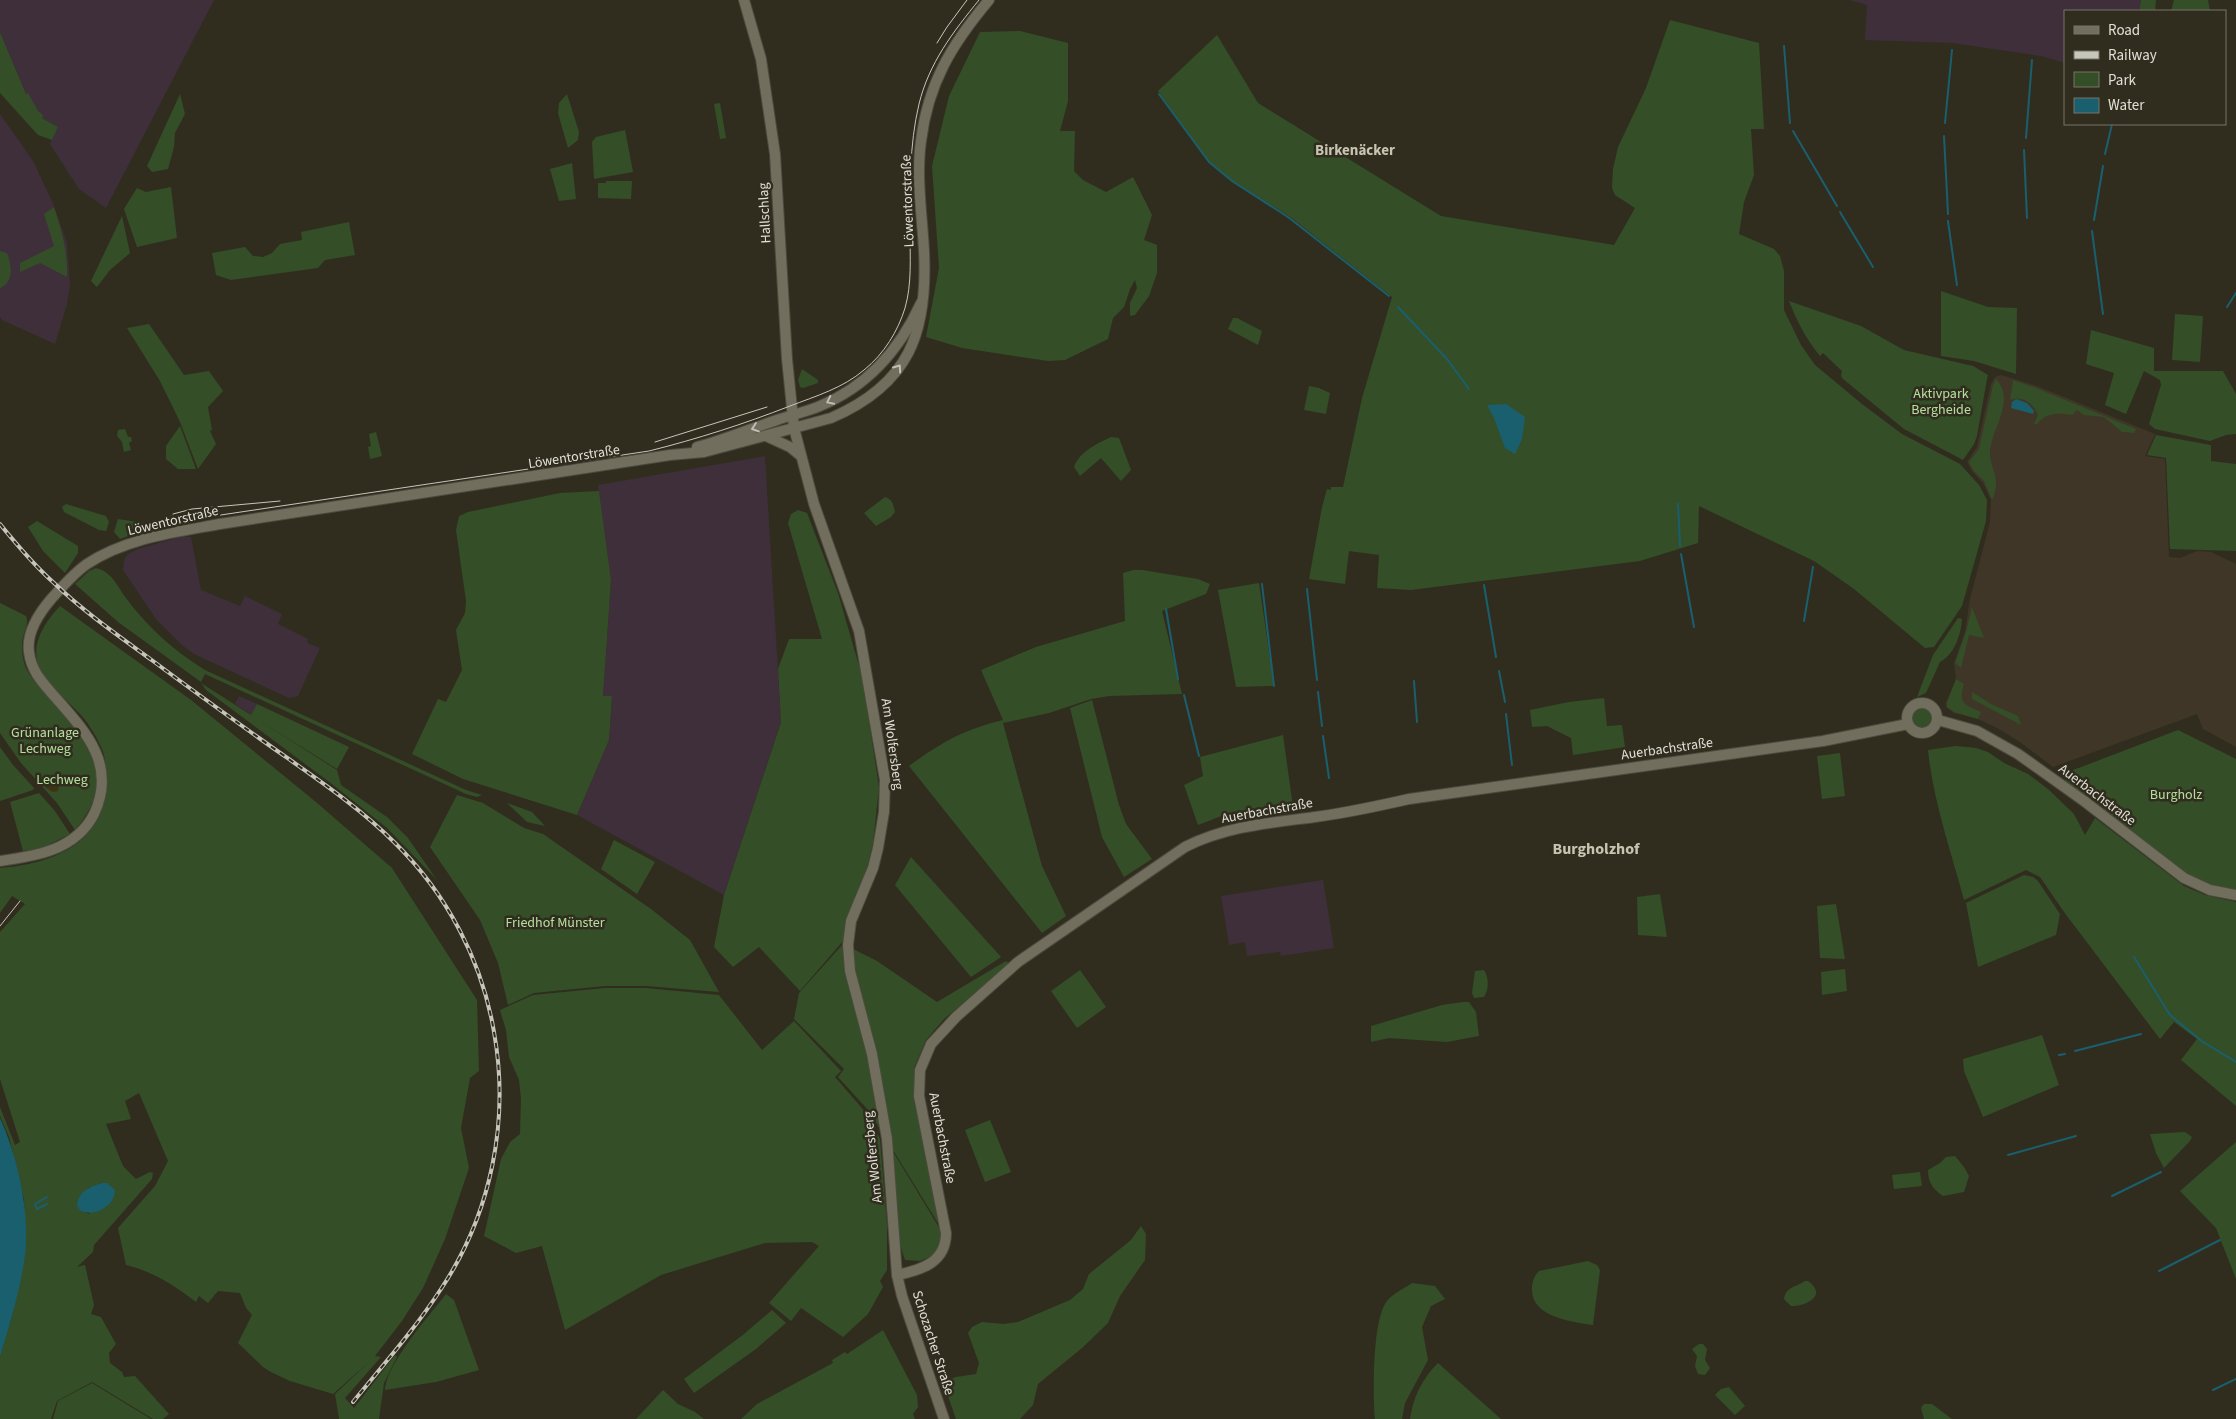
<svg xmlns="http://www.w3.org/2000/svg" width="2236" height="1419" viewBox="0 0 2236 1419" font-family="'Source Sans 3',sans-serif">
<rect width="100%" height="100%" fill="#302d1f"/>
<!-- commercial -->
<g fill="#3e2f3b">
<path d="M0 0H214L106 208 79 189 50 144 58 127 42 118 26 94 0 32Z"/>
<path d="M1850 0H2141L2139 11H2065V63L2041 56 1953 43 1865 40 1867 5Z"/>
<path d="M0 114 33 161 52 201 67 243 70 285 67 304 55 344 2 320 0 317Z"/>
<path d="M765 456 781 721 724 895 577 815 609 740 612 696 603 697 611 580 598 485Z"/>
<path d="M180 537H191L201 590 240 606 245 596 282 614 278 624 308 639 307 643 320 648 298 696 289 698 194 654 182 645 156 619 123 570 124 560 128 554 138 549Z"/>
<path d="M239 696 257 704 252 715 235 704Z"/>
<path d="M1323 880 1334 948 1281 956 1280 952 1247 956 1245 942 1229 945 1221 896Z"/>
</g>
<!-- medical -->
<path fill="#3f3627" d="M2001 375 2037 386 2155 434 2145 456 2165 459 2169 557 2180 558 2197 551 2211 552 2236 564V747L2203 729 2197 714 2053 767 2020 742 1997 728 1978 719 1954 713 1946 707V703L1956 679 1954 663 1965 632 1970 599 1990 522 1991 500 1983 483 1972 471 1967 462 1977 447 1991 384 1995 377Z"/>
<!-- green -->
<g fill="#344e27" fill-rule="evenodd">
<path d="M2141 0H2156L2155 11H2139Z"/>
<path d="M2174 0H2208L2210 11H2171Z"/>
<path d="M1670 20 1759 43 1764 129H1751L1754 175 1744 202 1739 234 1774 249 1780 256 1784 271V310L1801 345 1815 365 1862 404 1902 434 1960 464 1979 485 1987 500 1986 521 1962 606 1934 647 1925 648 1854 589 1814 561 1699 506 1698 543 1640 561 1411 590 1377 588 1379 555 1349 551 1345 584 1309 579 1322 507 1327 489 1331 490V487H1343L1362 398 1392 297 1289 216 1232 181 1209 162 1158 91 1217 35 1258 103 1441 216 1614 245 1635 208 1615 195 1612 188 1613 169 1618 147 1646 88Z"/>
<path d="M1020 31 1068 43V101L1060 131H1075L1074 171 1083 180 1106 192 1133 177 1152 215 1144 240 1157 245V273L1149 296 1135 315 1130 316V303L1137 288 1135 280 1130 289 1124 307 1113 318 1108 339 1065 360 1048 361 962 348 926 337 939 268 932 166 949 96 980 32Z"/>
<path d="M0 32 26 94 28 93 38 111 43 115 42 118 58 127 52 140 38 135 0 93Z"/>
<path d="M180 94 185 114 175 133 174 147 168 169 152 172 147 166Z"/>
<path d="M567 94 579 132 578 140 568 148 558 113 559 103Z"/>
<path d="M720 103 726 138 720 139 714 104Z"/>
<path d="M625 130 633 172 594 179 592 142 596 137Z"/>
<path d="M572 163 576 199 559 201 550 169Z"/>
<path d="M606 181H632L631 199 598 198V183H606Z"/>
<path d="M171 187 177 238 137 247 124 209 137 188 146 192Z"/>
<path d="M54 207C62 232 68 252 67 277L40 263 20 272V263L54 246 44 214Z"/>
<path d="M122 216 130 253 110 270 97 287 91 281Z"/>
<path d="M349 222 355 255 325 260 318 268 231 280 216 275 212 253 245 247 253 256 263 257 272 253 280 244 302 240 301 232Z"/>
<path d="M0 251 7 253C12 266 14 282 0 288Z"/>
<path d="M1941 291 1988 307 2017 308 2016 374 1974 361 1941 356Z"/>
<path d="M1789 301 1861 326 1904 350 1973 366 1988 375 1987 379 1977 436 1974 444 1963 460 1904 429 1843 379 1841 376 1842 371 1823 353 1820 356C1806 339 1797 321 1789 301Z"/>
<path d="M2175 314 2203 316 2200 362 2172 360Z"/>
<path d="M1233 318H1237L1262 331 1258 345 1228 329Z"/>
<path d="M149 324 184 375 209 371 223 391 208 407 212 430 209 431H210L216 444 198 469 180 422 160 381 127 328Z"/>
<path d="M2091 330 2154 348V371H2223L2236 394V434L2226 435 2210 441 2155 429 2149 424 2161 385 2160 380 2144 371 2126 414 2105 405 2114 373 2086 364Z"/>
<path d="M802 369 818 380V383L803 388 800 387 798 380Z"/>
<path d="M1996 379C2016 400 1992 428 1990 451 1989 463 1997 474 1996 485 1996 490 1994 495 1992 500L1984 481 1973 470 1969 462 1979 449 1993 385Z"/>
<path d="M2013 380 2036 388 2136 429 2134 433 2122 432 2104 417 2084 415 2077 410 2072 415C2058 413 2047 412 2037 424H2034L2038 415C2033 403 2023 396 2010 400Z"/>
<path d="M1309 386 1319 388 1330 393 1326 414 1304 410Z"/>
<path d="M180 426 196 469H178L166 459V446Z"/>
<path d="M125 429 128 437H131L132 441 129 443 131 450 124 452 122 442 117 436 118 430Z"/>
<path d="M376 432 382 456 370 459 368 447 371 446 369 434Z"/>
<path d="M2156 435 2211 445V461L2236 464V551L2170 549 2166 458 2147 455Z"/>
<path d="M1111 437 1119 438 1131 470 1121 481 1101 458 1080 476 1074 467C1079 452 1098 443 1111 437Z"/>
<path d="M599 491 611 580 603 696H612L609 740 577 815 463 779 412 754 438 699 446 702 462 670 456 630 465 613 466 601 456 530 459 516 468 512 560 493Z"/>
<path d="M885 497C893 500 893 504 895 512L891 517 876 526 864 513Z"/>
<path d="M66 504 106 516 109 522 106 531 99 530 64 512 62 507Z"/>
<path d="M798 510 807 513 838 593 862 676 879 787 873 843 866 872 844 940 800 991 759 947 733 967 714 947 724 895 781 722 778 669 789 639H822L788 523 791 514Z"/>
<path d="M173 515 174 525 131 533V535L120 539 114 532 118 519 144 523Z"/>
<path d="M37 521 78 546V553L65 573 43 551 28 527Z"/>
<path d="M96 568C110 571 116 583 123 594 147 627 172 649 205 670L466 790 482 795 477 797 466 794 205 674 201 682 118 622 75 584 89 571Z"/>
<path d="M1142 570 1198 579 1210 584 1206 594 1162 611 1182 694 1109 696 1091 699 1049 713 1003 723 1042 866 1066 916 1042 933 909 766C940 743 965 729 1003 720L981 670 1036 647 1125 621 1123 573 1133 570Z"/>
<path d="M1259 583 1274 686 1236 687 1218 590Z"/>
<path d="M0 603 26 616C29 624 25 629 23 637 21 647 22 658 26 668 31 679 42 688 50 698 89 742 120 776 75 830L57 803 21 763 0 733Z"/>
<path d="M60 606 191 700 316 802 392 868 477 1000 479 1071 470 1078 461 1128 469 1168 445 1239 423 1288 402 1321 375 1356 381 1357 345 1398 354 1408 395 1355 397 1357 384 1383 379 1419H339L335 1394 370 1361 333 1394 290 1381 271 1372 263 1367 238 1343 252 1315 246 1308 240 1293 218 1291 208 1303 199 1296 196 1302C175 1286 152 1271 126 1265L118 1228 155 1186 168 1161 139 1093 125 1101 131 1119 106 1124 123 1166 136 1179 150 1172 153 1173 152 1179 94 1245 93 1252 77 1267 85 1265 94 1305 91 1314 101 1317 116 1344 109 1353 110 1363 122 1372 124 1377 135 1376 169 1414 163 1419H153L92 1382 57 1401 51 1419H0V1357L12 1316 25 1255 24 1199 9 1137 0 1116V1107L15 1145 20 1142 0 1079V932L25 904 12 896 0 913V868C52 864 105 844 106 784 107 772 106 757 101 747 96 735 87 721 78 712 66 699 48 687 40 670 29 646 44 623 60 606ZM102 1183 89 1214 79 1209 88 1188Z"/>
<path d="M1972 607 1984 638 1969 635 1961 668 1955 663 1966 632Z"/>
<path d="M1958 618 1962 619C1961 635 1954 655 1940 662L1926 693 1917 697 1933 655Z"/>
<path d="M1956 679 1964 684C1958 704 1964 704 1981 712L1978 719 1954 712 1947 707V702Z"/>
<path d="M201 683 251 715 257 704 349 747 337 769 260 721 337 770 341 785 387 817 408 838 437 880 387 828 332 784 206 690Z"/>
<path d="M1972 692 1991 704 2018 716 2021 725 1972 699Z"/>
<path d="M1604 698 1607 726 1622 725 1625 747 1573 755 1571 738 1547 726 1532 727 1530 710 1569 702Z"/>
<path d="M1092 700 1119 805 1126 824 1152 859 1124 877 1102 837 1070 708Z"/>
<circle cx="1923" cy="718" r="11"/>
<path d="M2178 730 2236 759V891L2209 886 2189 877 2065 781 2068 772Z"/>
<path d="M1283 735 1293 807 1224 815 1198 825 1184 785 1203 776 1200 757Z"/>
<path d="M1956 746 1976 748 1988 752 2004 763 2028 774 2048 789 2074 814 2085 835 2095 818 2184 886 2205 895 2236 902V1106L2181 1060 2197 1039 2174 1022 2160 1039 2064 912 2040 877 2026 870 1964 900C1951 851 1933 801 1928 750Z"/>
<path d="M0 747 13 765 34 788 33 790 0 801Z"/>
<path d="M1840 753 1845 796 1822 799 1817 756Z"/>
<path d="M39 793 55 811 70 834 42 848 23 851 10 802Z"/>
<path d="M457 795 483 803 524 828 543 834 651 909 690 940 719 992 646 986H605L534 993 508 1005 498 963 480 920 430 847Z"/>
<path d="M507 803 532 812 545 826 527 822Z"/>
<path d="M614 840 655 862 637 894 601 869Z"/>
<path d="M911 857 1001 957 971 977 895 885Z"/>
<path d="M2024 875 2033 877 2038 881 2060 914 2056 935 1978 967 1966 903Z"/>
<path d="M1660 894 1667 937 1638 935 1637 897Z"/>
<path d="M1836 904 1845 959 1820 958 1817 906Z"/>
<path d="M843 944 877 961 937 1002 1006 961 1010 964 944 1019 926 1040 914 1068V1095L941 1228 869 1111 838 1077 844 1069 794 1019 799 993Z"/>
<path d="M1845 969 1847 991 1822 995 1821 972Z"/>
<path d="M1080 970 1106 1007 1077 1028 1051 991Z"/>
<path d="M1484 970C1489 977 1489 990 1484 997L1474 998 1472 993 1475 971Z"/>
<path d="M605 988H646L719 995 762 1050 794 1021 841 1071 835 1077 867 1114 880 1139 887 1225V1270L880 1281 883 1287 868 1314 843 1337 801 1308 791 1321 769 1303 819 1246 812 1242 765 1243 661 1275 565 1330 542 1246 516 1253 484 1236 501 1159 510 1142 520 1134 521 1099 519 1080 509 1057 506 1030 500 1010 533 995Z"/>
<path d="M1463 1002H1469L1476 1012 1479 1036 1447 1042 1389 1038 1371 1042V1026L1442 1005Z"/>
<path d="M2042 1035 2059 1085 1983 1117 1964 1071 1963 1059Z"/>
<path d="M990 1120 1011 1172 985 1182 965 1130Z"/>
<path d="M2185 1132 2192 1137 2190 1141 2164 1168 2156 1153 2150 1134Z"/>
<path d="M2236 1142V1279L2216 1228 2180 1191Z"/>
<path d="M892 1150 940 1229V1245L936 1254 920 1261 905 1260 899 1242Z"/>
<path d="M1955 1156 1964 1167 1969 1176 1964 1192 1943 1196C1933 1189 1928 1183 1928 1170L1940 1163 1946 1157Z"/>
<path d="M1920 1172 1922 1186 1894 1189 1892 1175Z"/>
<path d="M1141 1226 1146 1234 1145 1260 1120 1296 1108 1323 1082 1348 1038 1384 1033 1405 1020 1419H956L943 1382 956 1377 976 1374 979 1363 968 1333 972 1327 982 1322 1004 1324 1018 1322 1070 1300 1083 1289 1089 1274 1131 1240Z"/>
<path d="M1588 1261 1597 1265 1600 1270 1593 1325C1572 1322 1531 1317 1532 1289 1532 1282 1534 1276 1539 1271Z"/>
<path d="M1805 1281H1808C1811 1283 1815 1287 1816 1291 1818 1301 1799 1307 1791 1306L1784 1299C1786 1286 1797 1287 1805 1281Z"/>
<path d="M1412 1283 1435 1286 1445 1299 1431 1306 1422 1327 1428 1360 1405 1403 1402 1419H1375C1373 1394 1372 1320 1387 1301 1392 1294 1405 1288 1412 1283Z"/>
<path d="M446 1294 454 1300 479 1370 436 1382 385 1390C386 1364 429 1316 446 1294Z"/>
<path d="M772 1310 786 1323 756 1349 694 1393 684 1379 744 1334Z"/>
<path d="M883 1330 917 1395 918 1407 913 1414 915 1419H741L757 1404 833 1363 832 1360 845 1352 847 1354Z"/>
<path d="M1699 1344H1703L1707 1349 1705 1360 1710 1368 1705 1375 1698 1374 1695 1366 1697 1356 1692 1349Z"/>
<path d="M1438 1363 1501 1419H1410C1413 1397 1422 1379 1438 1363Z"/>
<path d="M92 1383 151 1419H53L58 1401Z"/>
<path d="M1729 1387 1745 1406 1735 1415 1715 1395 1721 1389Z"/>
<path d="M663 1390 678 1404 695 1412 704 1419H636Z"/>
<path d="M1924 1404H1932L1952 1419H1924L1921 1408Z"/>
</g>
<!-- sand -->
<path fill="#3d3414" d="M49 774 59 783 58 791 53 792 45 787 44 780Z"/>
<!-- water -->
<g fill="#1a5f6e">
<path d="M2016 399 2027 403 2034 411 2033 414 2011 408 2012 402Z"/>
<path d="M1506 404 1525 417 1522 439 1515 454 1505 448 1494 418 1487 405Z"/>
<path d="M0 1118C18 1158 30 1212 25 1256 20 1290 10 1324 0 1357Z"/>
<path d="M102 1183H107L115 1190C115 1207 92 1219 78 1209L80 1208 77 1207C78 1192 88 1187 102 1183Z"/>
</g>
<g fill="none" stroke-linecap="round" stroke-linejoin="round">
<!-- stream -->
<g stroke="#1a5f6e" stroke-width="2">
<path d="M1784 46 1790 123"/>
<path d="M1159 94 1209 162 1232 181 1288 217 1389 296"/>
<path d="M1945 123 1952 50"/>
<path d="M1793 131 1837 206"/>
<path d="M1944 136 1948 214"/>
<path d="M2026 138 2032 60"/>
<path d="M2024 150 2027 218"/>
<path d="M2105 154 2112 124"/>
<path d="M1840 212 1873 267"/>
<path d="M2094 220 2103 166"/>
<path d="M1948 221 1957 285"/>
<path d="M2092 231 2103 314"/>
<path d="M1398 307 1447 359 1469 389"/>
<path d="M2227 307 2236 293"/>
<path d="M1678 504 1680 546"/>
<path d="M1681 554 1694 627"/>
<path d="M1262 584 1274 686"/>
<path d="M1484 585 1496 657"/>
<path d="M1307 589 1317 680"/>
<path d="M1166 609 1178 679"/>
<path d="M1804 621 1813 567"/>
<path d="M1499 671 1505 702"/>
<path d="M1414 681 1417 722"/>
<path d="M1318 692 1322 726"/>
<path d="M1184 695 1199 756"/>
<path d="M1506 714 1512 765"/>
<path d="M1323 736 1329 778"/>
<path d="M2134 957 2170 1015 2203 1042 2236 1062"/>
<path d="M2075 1051 2141 1034"/>
<path d="M2059 1055 2065 1054"/>
<path d="M2008 1155 2076 1136"/>
<path d="M2112 1196 2161 1172"/>
<path d="M47 1204 37 1209 35 1204 47 1197"/>
<path d="M2159 1271 2220 1240"/>
<path d="M2213 1390 2236 1379"/>
</g>
<defs>
<g id="secondary">
<path d="M744 0 761 59 775 154 787 359 794 428 814 504 859 631 885 780 884 812 878 848 873 868 851 921 848 945 850 971 872 1054 887 1139 897 1275 902 1296 944 1419"/>
<path d="M766 436 790 447 801 456"/>
<path d="M697 447C724 440 750 429 777 420 791 415 806 412 820 406 868 386 900 349 921 303"/>
<circle cx="1922" cy="718" r="15"/>
<path d="M1938 720 1977 731 2018 754 2084 801 2184 878 2210 890 2236 895"/>
<path d="M0 861C36 856 76 850 94 814 117 765 86 732 55 697 43 683 31 671 29 652 26 632 39 613 52 598 62 587 74 573 87 564 126 538 176 532 220 524L670 455 704 452 831 418C910 384 928 332 924 251 922 214 916 177 921 141 928 83 952 44 989 0"/>
<path d="M897 1275C922 1270 946 1262 946 1233L919 1096 920 1070 931 1044 956 1017 1018 962 1185 847C1227 826 1269 823 1315 817 1346 813 1378 806 1409 799L1823 741 1908 724"/>
</g>
</defs>
<!-- secondary casing -->
<use href="#secondary" stroke="#4c4a3e" stroke-width="12"/>
<!-- secondary -->
<use href="#secondary" stroke="#716e5e" stroke-width="10"/>
<!-- tram -->
<g stroke="#c7c6bb" stroke-width="1">
<path d="M937 43 947 27 967 0"/>
<path d="M655 442 767 407"/>
<path d="M173 514 192 509 280 501"/>
<path d="M174 522 649 451C697 439 744 424 790 406 816 396 843 388 864 370 884 354 898 331 905 308 912 284 910 257 910 232 910 189 909 146 919 104 929 63 953 32 979 0"/>
<path d="M0 926 20 901"/>
</g>
<defs>
<path id="rail" d="M0 524C17 545 34 565 54 583 84 612 119 636 153 661 188 687 224 713 259 738 305 771 355 803 395 843 447 894 482 961 494 1032 510 1121 491 1214 441 1289 415 1329 383 1365 353 1402"/>
</defs>
<!-- rail casing -->
<use href="#rail" stroke="#c7c6bb" stroke-width="4"/>
<!-- rail -->
<use href="#rail" stroke="#302d1f" stroke-width="2" stroke-dasharray="5.5" stroke-linecap="butt"/>
</g>
<!-- one-way arrows -->
<defs><path id="oneway-chevron" d="M-2-3.5L2.5 0L-2 3.5" fill="none" stroke-width="1.6" stroke-linecap="round" stroke-linejoin="round" transform="scale(1.25)"/></defs>
<g stroke="#bfbeb2">
<use href="#oneway-chevron" transform="translate(898 368) rotate(-55)"/>
<use href="#oneway-chevron" transform="translate(830 401) rotate(154)"/>
<use href="#oneway-chevron" transform="translate(755 428) rotate(161)"/>
</g>
<g text-anchor="middle" dominant-baseline="central" stroke-width="5" stroke-linejoin="round" paint-order="stroke">
<!-- street labels -->
<g font-size="14" fill="#e1e0d6" stroke="#302d1f">
<text transform="translate(908 201) rotate(-92)">Löwentorstraße</text>
<text transform="translate(765 213) rotate(-93)">Hallschlag</text>
<text transform="translate(574 457) rotate(-9)">Löwentorstraße</text>
<text transform="translate(173 521) rotate(-13)">Löwentorstraße</text>
<text transform="translate(892 744) rotate(82)">Am Wolfersberg</text>
<text transform="translate(1667 749) rotate(-8)">Auerbachstraße</text>
<text transform="translate(2097 795) rotate(37)">Auerbachstraße</text>
<text transform="translate(1267 811) rotate(-10)">Auerbachstraße</text>
<text transform="translate(942 1138) rotate(79)">Auerbachstraße</text>
<text transform="translate(873 1157) rotate(-96)">Am Wolfersberg</text>
<text transform="translate(933 1343) rotate(72)">Schozacher Straße</text>
</g>
<!-- park labels -->
<g font-size="14" fill="#b4e09e" stroke="#302d1f">
<text x="1941" y="394">Aktivpark<tspan x="1941" dy="16">Bergheide</tspan></text>
<text x="45" y="733">Grünanlage<tspan x="45" dy="16">Lechweg</tspan></text>
<text x="62" y="780">Lechweg</text>
<text x="2176" y="795">Burgholz</text>
<text x="555" y="923">Friedhof Münster</text>
</g>
<!-- neighbourhood labels -->
<g font-size="15" font-weight="bold" fill="#c7c4b1" stroke="#302d1f">
<text x="1355" y="150">Birkenäcker</text>
</g>
<!-- quarter labels -->
<g font-size="16" font-weight="bold" fill="#c7c4b1" stroke="#302d1f">
<text x="1596" y="849">Burgholzhof</text>
</g>
</g>
<!-- legend -->
<rect x="2064" y="10" width="162" height="115" fill="#302d1f" stroke="#777568"/>
<rect x="2074" y="26" width="25" height="8" fill="#716e5e" stroke="#777568"/>
<text x="2108" y="35" font-size="15" fill="#e1e0d6">Road</text>
<rect x="2074" y="51" width="25" height="8" fill="#c7c6bb" stroke="#777568"/>
<text x="2108" y="60" font-size="15" fill="#e1e0d6">Railway</text>
<rect x="2074" y="72" width="25" height="15" fill="#344e27" stroke="#777568"/>
<text x="2108" y="85" font-size="15" fill="#e1e0d6">Park</text>
<rect x="2074" y="98" width="25" height="15" fill="#1a5f6e" stroke="#777568"/>
<text x="2108" y="110" font-size="15" fill="#e1e0d6">Water</text>
</svg>
